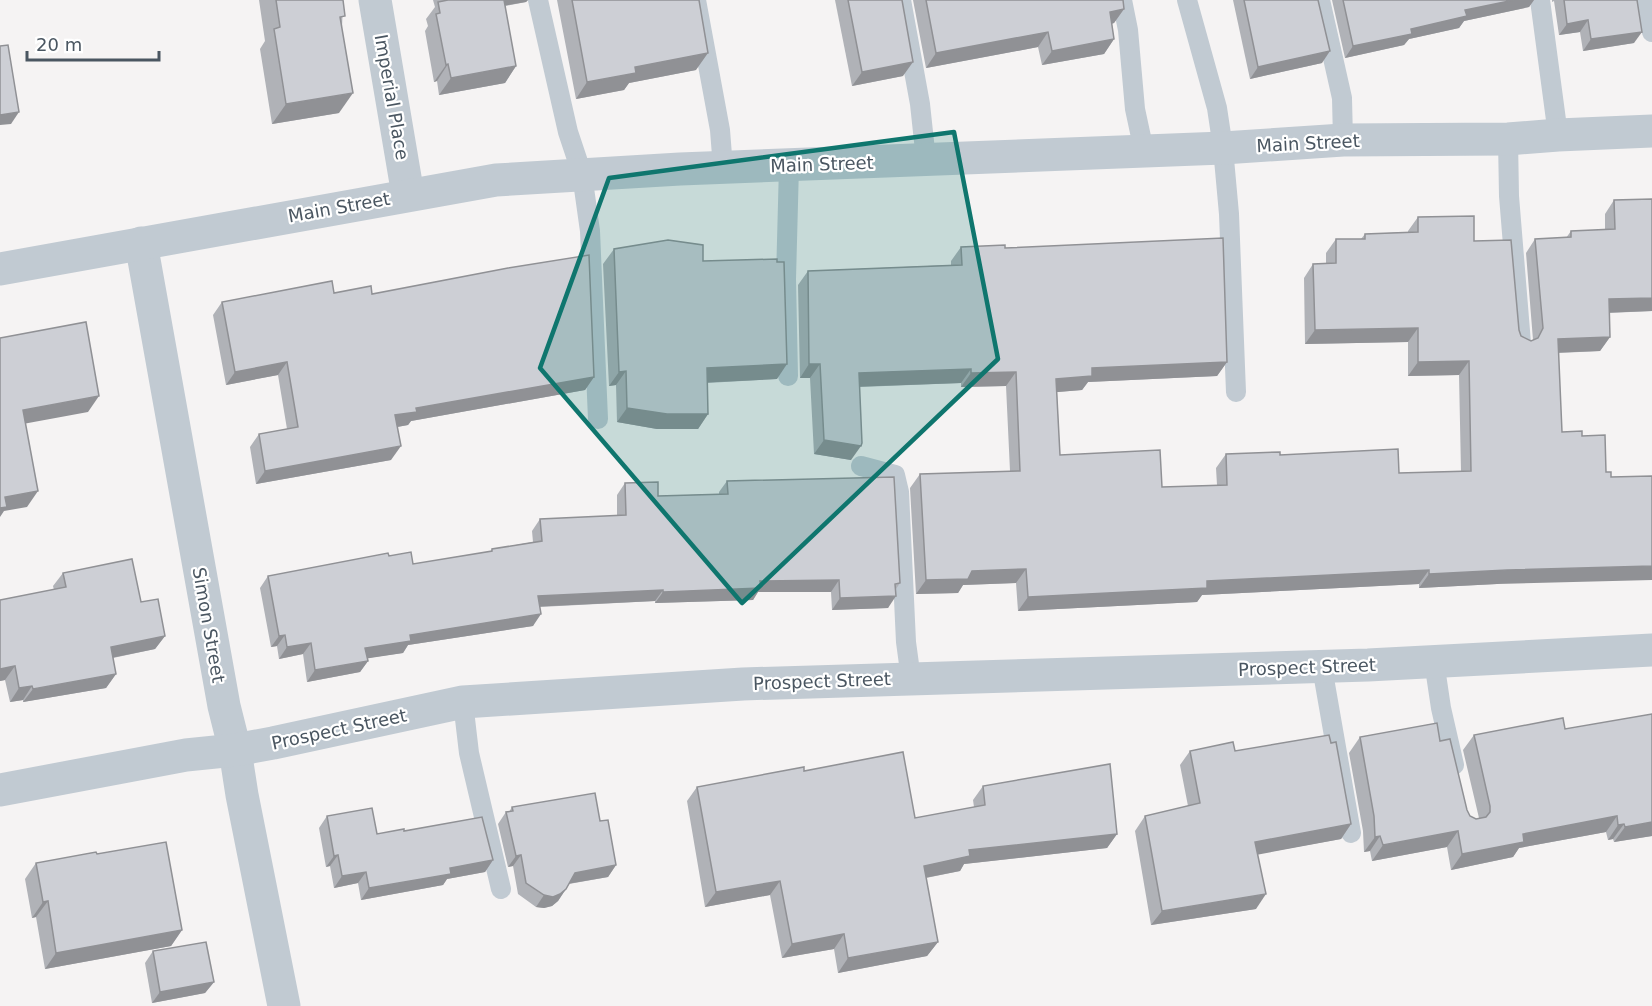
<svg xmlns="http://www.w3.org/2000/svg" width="1652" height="1006" viewBox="0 0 1652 1006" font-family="'DejaVu Sans',sans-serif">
<rect width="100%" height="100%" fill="#f5f3f3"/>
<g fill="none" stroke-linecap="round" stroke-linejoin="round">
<!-- lane -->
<g stroke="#c1cad2" stroke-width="20">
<path d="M538 0 568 132 582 174 590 231 598 419"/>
<path d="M696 0 720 130 723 168"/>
<path d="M901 0 920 104 926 160"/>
<path d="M1122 0 1128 30 1135 109 1144 151"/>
<path d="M1187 0 1217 108 1223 148 1229 214 1236 392"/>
<path d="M1320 0 1342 98 1343 140"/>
<path d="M1540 0 1558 135"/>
<path d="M1645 0 1652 32"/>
<path d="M1508 139 1509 196 1521 343"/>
<path d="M788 376 786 279 789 166"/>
<path d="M861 466 895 475 899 492 906 642 911 679"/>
<path d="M1434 661 1441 708 1454 765"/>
<path d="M1322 667 1351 833"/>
<path d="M463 702 469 753 501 889"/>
</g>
<!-- street -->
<g stroke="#c1cad2" stroke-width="33">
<path d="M375 0 408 195"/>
<path d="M141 243 224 706 235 750 242 795 284 1006"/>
<path d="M0 269 496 180 680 169 1223 148 1343 140 1508 139 1558 135 1652 131"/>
<path d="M0 790 186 755 235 750 273 743 463 702 743 684 1368 665 1652 650"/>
</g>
</g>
<!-- wall -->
<g fill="#b0b2b7">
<path d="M259 0H343L339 113 272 124 260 49 265 41Z"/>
<path d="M433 0H528L526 2 505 6 516 66 505 83 439 95 437 81 434 82 425 31 428 26 426 19 435 7Z"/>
<path d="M557 0H699L696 70 629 83 624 90 576 99Z"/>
<path d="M835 0H902L903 76 852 86Z"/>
<path d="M913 0H1123L1124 9 1114 23 1112 24 1114 39 1104 54 1042 65 1038 47 926 68Z"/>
<path d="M1233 0H1318L1322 63 1250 79Z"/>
<path d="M1332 0H1534L1529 7 1464 21 1459 28 1409 39 1404 45 1345 58Z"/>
<path d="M1552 0H1638L1634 43 1583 51 1580 32 1559 35 1554 1 1552 2Z"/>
<path d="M1652 199V311L1609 313 1610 337 1600 351 1559 353 1497 584 1419 588V584L1202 595 1197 602 1018 611 1016 583 963 585 958 593 916 594 910 488 920 474 1010 471 1006 386 961 387V383L860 387 851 460 814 454 810 378H800L798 285 808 271 951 265V261L961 247 1005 248 1227 362 1217 376 1088 382 1082 390 1057 392 1060 455 1162 487 1217 485 1216 468 1226 454 1280 455 1399 473 1461 471 1459 375 1408 376V342L1305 344 1304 278 1313 264H1326V253L1336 239H1361L1365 234 1408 232V231L1418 217 1474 241 1521 336 1531 341 1533 340 1526 253 1535 239 1566 238 1571 231 1605 230V214L1614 200Z"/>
<path d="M614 249 703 261 777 379 707 383 708 414 698 429H657L617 422 616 385 609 386 603 264Z"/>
<path d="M334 293 372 294 594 377 585 390 411 421 408 425 397 427 391 460 256 484 250 447 259 434 287 429 278 375 226 385 213 315 222 302Z"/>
<path d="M727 481 900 583 896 589 888 608 832 610 831 592H758L753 600 655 603V601L540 607 533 626 408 645 403 653 367 658 368 661 360 672 307 682 303 654 279 659 277 646 271 647 260 588 268 576 389 556 413 564 490 552 492 549 533 542 532 531 540 519 617 516V495L625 483 658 496 719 494V492Z"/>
<path d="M63 573 141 602 165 636 155 649 113 658 116 674 106 688 23 702V700L10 702 5 680 0 681V600L54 590 53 586Z"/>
<path d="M1565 729 1652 836 1614 842 1613 839 1608 840 1606 832 1519 848 1513 857 1451 870 1447 847 1372 861 1370 851 1364 852 1363 831 1349 753 1360 737 1440 741 1467 810 1470 816 1476 819 1479 818 1463 750 1474 735Z"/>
<path d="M1331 743 1351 824 1341 839 1257 854 1256 909 1151 925 1135 831 1145 816 1188 806 1180 765 1190 751H1235Z"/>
<path d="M804 771 915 818 974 807 973 800 983 786 1117 834 1107 848 964 864 960 871 926 878 938 942 927 956 838 973 834 949 782 958 770 895 705 907 687 801 697 787Z"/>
<path d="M512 807 600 821 616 865 608 877 569 884 558 901 552 906 544 908 536 907 518 894 513 866 508 867 498 824 506 812H509Z"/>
<path d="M327 816 377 834 404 831 493 860 485 872 447 879 443 885 361 900 358 883 334 888 330 866 326 867 319 828Z"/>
<path d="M97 854 182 930 171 946 45 969 36 917 32 918 25 879 36 863Z"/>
<path d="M153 951 214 982 205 993 152 1003 145 963Z"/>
</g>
<!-- shaded-wall -->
<g fill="#909195">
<path d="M497 0H528L526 2 491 8Z"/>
<path d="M1514 0H1534L1529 7 1464 21 1459 28 1409 39 1404 45 1345 58 1353 46 1411 29 1465 10Z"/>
<path d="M1124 9 1114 23 1100 26 1110 12Z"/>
<path d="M1588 20 1580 32 1559 35 1567 24Z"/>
<path d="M1048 32 1038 47 926 68 936 53Z"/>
<path d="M1642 32 1634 43 1583 51 1591 39Z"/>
<path d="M1114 39 1104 54 1042 65 1052 51Z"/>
<path d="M1330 51 1322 63 1250 79 1258 67Z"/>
<path d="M708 53 696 70 629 83 624 90 576 99 587 82 635 67Z"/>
<path d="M913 62 903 76 852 86 862 72Z"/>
<path d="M448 64 437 81 434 82 446 65Z"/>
<path d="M516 66 505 83 439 95 451 78Z"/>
<path d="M353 93 339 113 272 124 286 104Z"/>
<path d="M19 112 11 124 0 125V115Z"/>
<path d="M1652 298V311L1599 313 1609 299Z"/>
<path d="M1418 328 1408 342 1305 344 1315 330Z"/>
<path d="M1610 337 1600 351 1548 353 1558 339Z"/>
<path d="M1469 361 1459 375 1408 376 1418 362Z"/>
<path d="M287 362 278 375 226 385 235 372Z"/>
<path d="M1227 362 1217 376 1088 382 1082 390 1046 393 1056 379 1092 368Z"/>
<path d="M787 364 777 379 696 383 707 368Z"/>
<path d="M809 364H820L810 378H800Z"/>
<path d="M971 369 961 383 849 387 859 373Z"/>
<path d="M626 371 616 385 609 386 619 372Z"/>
<path d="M1016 372 1006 386 961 387 971 373Z"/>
<path d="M594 377 585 390 411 421 408 425 386 429 395 415 416 408Z"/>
<path d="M99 396 88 412 12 426 23 410Z"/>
<path d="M627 408 708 414 698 429H657L617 422Z"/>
<path d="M824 440 861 446 851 460 814 454Z"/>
<path d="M401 446 391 460 256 484 265 471Z"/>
<path d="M38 491 27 507 4 511 0 517V504L5 497Z"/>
<path d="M1652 566V580L1497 584 1419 588 1429 574 1507 570Z"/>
<path d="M1026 569 1016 583 963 585 958 593 916 594 926 580 972 571Z"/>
<path d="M1429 570 1419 584 1202 595 1197 602 1018 611 1028 597 1207 581Z"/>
<path d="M839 580 831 592H758L753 600 655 603 663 592 760 581Z"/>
<path d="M663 590 655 601 530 607 538 596Z"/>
<path d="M896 596 888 608 832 610 840 598Z"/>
<path d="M541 614 533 626 408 645 403 653 357 660 365 648 410 635Z"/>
<path d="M285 635 277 646 271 647 279 636Z"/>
<path d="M165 636 155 649 101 660 111 647Z"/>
<path d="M311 643 303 654 279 659 287 647Z"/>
<path d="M368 661 360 672 307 682 315 670Z"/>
<path d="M15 666 5 680 0 681V669Z"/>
<path d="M116 674 106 688 23 702 33 689Z"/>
<path d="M32 686 23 700 10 702 19 688Z"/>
<path d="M1617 816 1606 832 1519 848 1513 857 1451 870 1462 854 1523 834Z"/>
<path d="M1652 822V836L1614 842 1625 827Z"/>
<path d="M1351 824 1341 839 1245 857 1255 842Z"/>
<path d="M1624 824 1613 839 1608 840 1618 825Z"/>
<path d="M1458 831 1447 847 1372 861 1383 845Z"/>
<path d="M1117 834 1107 848 964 864 960 871 914 880 924 866 969 850Z"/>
<path d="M1380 836 1370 851 1364 852 1375 837Z"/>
<path d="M338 855 330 866 326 867 334 856Z"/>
<path d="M521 855 513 866 508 867 516 856Z"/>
<path d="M493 860 485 872 447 879 443 885 361 900 369 888 450 868Z"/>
<path d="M616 865 608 877 567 884 575 873Z"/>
<path d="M366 872 358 883 334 888 342 876Z"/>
<path d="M780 881 770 895 705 907 716 892Z"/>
<path d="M566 889 558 901 552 906 544 908 536 907 544 895Z"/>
<path d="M1266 894 1256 909 1151 925 1162 911Z"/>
<path d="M48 901 36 917 32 918 43 902Z"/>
<path d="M182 930 171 946 45 969 56 953Z"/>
<path d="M844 934 834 949 782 958 792 944Z"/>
<path d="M938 942 927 956 838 973 848 958Z"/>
<path d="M214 982 205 993 152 1003 160 992Z"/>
</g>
<!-- building -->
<g fill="#cdcfd5" stroke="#909195" stroke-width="1.5">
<path d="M276 0H343L345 16 340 17 353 93 286 104 274 29 280 27Z"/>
<path d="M448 0H504L516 66 451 78 448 64 446 65 436 14 440 13 438 2Z"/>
<path d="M572 0H699L708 53 635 67 636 73 587 82Z"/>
<path d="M848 0H902L913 62 862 72Z"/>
<path d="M926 0H1123L1124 9 1110 12 1114 39 1052 51 1048 32 936 53Z"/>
<path d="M1244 0H1318L1330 51 1258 67Z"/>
<path d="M1343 0H1514L1465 10 1467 16 1411 29 1412 34 1353 46Z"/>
<path d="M1564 0H1637L1642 32 1591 39 1588 20 1567 24Z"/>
<path d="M8 45 19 112 0 115V46Z"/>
<path d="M1652 199V298L1609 299 1610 337 1558 339 1562 432 1582 431V436L1605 435 1606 472H1611V477L1652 476V566L1507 570 1429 574V570L1207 581V588L1028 597 1026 569 972 571 968 579 926 580 920 474 1020 471 1016 372 971 373V369L859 373 862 443 861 446 824 440 820 364H809L808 271 962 265 961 247 1005 245V248L1223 238 1227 362 1092 368V376L1056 379 1060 455 1160 450 1162 487 1227 485 1226 454 1280 452V455L1398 449 1399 473 1471 471 1469 361 1418 362V328L1315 330 1313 264 1336 263V239H1365V234L1418 232V217L1474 216V241L1511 240 1519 330 1521 336 1531 341 1538 338 1543 328 1535 239 1571 237V231L1615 229 1614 200Z"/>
<path d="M668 240 703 245V261L777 259V262H784L787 364 707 368 708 414H667L627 408 626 371 619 372 614 249Z"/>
<path d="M589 255 594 377 416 408 417 412 395 415 401 446 265 471 259 434 298 427 287 362 235 372 222 302 332 281 334 293 371 286 372 294 508 268Z"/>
<path d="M86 322 99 396 23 410 38 491 5 497 7 507 0 508V338Z"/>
<path d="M894 477 900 583 895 584 896 596 840 598 839 580 760 581 761 588 663 592V590L538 596 541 614 410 635 411 641 365 648 368 661 315 670 311 643 287 647 285 635 279 636 268 576 388 553 389 556 411 552 413 564 492 551V549L542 541 540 519 626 515 625 483 658 482V496L728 494 727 481Z"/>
<path d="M132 559 141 602 158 599 165 636 111 647 116 674 33 689 32 686 19 688 15 666 0 669V600L66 587 63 573Z"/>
<path d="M1652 714V822L1625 827 1624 824 1618 825 1617 816 1523 834 1524 842 1462 854 1458 831 1383 845 1380 836 1375 837 1374 816 1360 737 1437 723 1440 741 1450 739 1467 810 1470 816 1476 819 1486 817 1490 812V806L1474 735 1563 718 1565 729Z"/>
<path d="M1329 735 1331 743 1336 742 1351 824 1255 842 1266 894 1162 911 1145 816 1200 803 1190 751 1233 742 1235 751Z"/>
<path d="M903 752 915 818 985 805 983 786 1110 764 1117 834 969 850 970 856 924 866 938 942 848 958 844 934 792 944 780 881 716 892 697 787 804 767V771Z"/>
<path d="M595 793 600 821 608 820 616 865 575 873 566 889 560 894 553 897 544 895 526 883 521 855 516 856 506 812 513 811 512 807Z"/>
<path d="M372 808 377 834 404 829V831L482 817 493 860 450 868 451 874 369 888 366 872 342 876 338 855 334 856 327 816Z"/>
<path d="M166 842 182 930 56 953 48 901 43 902 36 863 96 852 97 854Z"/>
<path d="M206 942 214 982 160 992 153 951Z"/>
</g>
<!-- marked area -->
<path fill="#0f766e" fill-opacity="0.2" stroke="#0f766e" stroke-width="4.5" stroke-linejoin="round" d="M954 132 998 359 742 603 540 368 609 178Z"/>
<g text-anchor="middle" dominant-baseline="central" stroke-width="4.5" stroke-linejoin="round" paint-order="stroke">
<!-- street labels -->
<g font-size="18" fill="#4a5661" stroke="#fff">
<text transform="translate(392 97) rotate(80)">Imperial Place</text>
<text transform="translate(1308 143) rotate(-3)">Main Street</text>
<text transform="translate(822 164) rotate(-2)">Main Street</text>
<text transform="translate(339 207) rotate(-10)">Main Street</text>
<text transform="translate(209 625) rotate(80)">Simon Street</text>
<text transform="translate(1307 667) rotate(-2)">Prospect Street</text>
<text transform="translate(822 681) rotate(-2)">Prospect Street</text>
<text transform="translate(339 729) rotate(-12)">Prospect Street</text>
</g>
</g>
<!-- scale -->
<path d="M27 51v9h132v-9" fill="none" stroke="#4a5661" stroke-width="3"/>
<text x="36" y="51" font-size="18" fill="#4a5661" stroke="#ffffff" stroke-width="4.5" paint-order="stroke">20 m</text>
</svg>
